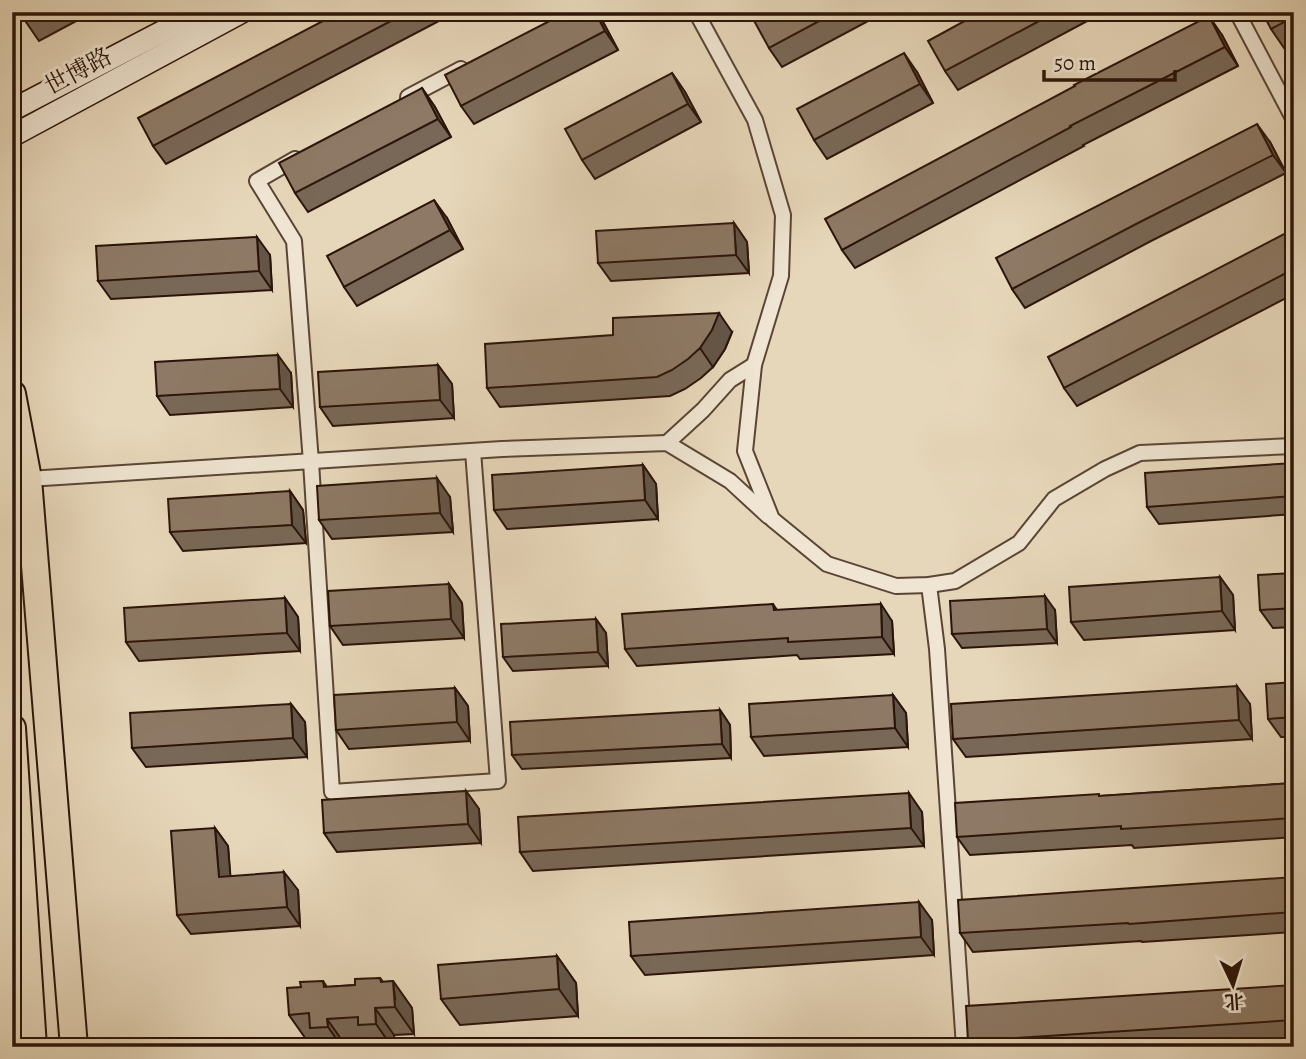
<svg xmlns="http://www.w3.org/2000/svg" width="1306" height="1059" viewBox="0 0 1306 1059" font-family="Alegreya,'Noto Serif SC',serif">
<rect width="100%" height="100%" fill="#e7d7ba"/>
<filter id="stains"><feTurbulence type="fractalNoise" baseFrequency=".00286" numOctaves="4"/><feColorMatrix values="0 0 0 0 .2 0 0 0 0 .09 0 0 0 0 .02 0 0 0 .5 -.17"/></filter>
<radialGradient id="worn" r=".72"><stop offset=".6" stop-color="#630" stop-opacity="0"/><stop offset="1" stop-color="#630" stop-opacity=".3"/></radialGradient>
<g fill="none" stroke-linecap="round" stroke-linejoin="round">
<defs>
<g id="street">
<path d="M696 12 755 120 783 215 781 276 754 365 745 451 772 519 827 564 896 586 929 585 955 581 1019 543 1054 499 1105 469 1140 453 1294 446"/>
<path d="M1237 12 1294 120"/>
<path d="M408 97 461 69"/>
<path d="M295 159 257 181 294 241 311 462 332 792 498 781 473 451"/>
<path d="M667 443 703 410 730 380 754 365"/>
<path d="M28 479 502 449 667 443 730 481 768 516"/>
<path d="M929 585 937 649 964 1047"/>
</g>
<g id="secondary">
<path d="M12 110 200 12"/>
<path d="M12 136 242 12"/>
</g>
<g id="highway">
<path d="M12 394 28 479 74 1047"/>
<path d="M12 728 33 1047"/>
</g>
</defs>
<!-- street casing -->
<use href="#street" stroke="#5a4535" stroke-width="18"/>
<!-- secondary casing -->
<use href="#secondary" stroke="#2b1409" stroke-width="24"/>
<!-- highway casing -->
<use href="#highway" stroke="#2b1409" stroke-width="30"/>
<!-- street -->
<use href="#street" stroke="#efe5d2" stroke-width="14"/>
<!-- secondary -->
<use href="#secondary" stroke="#efe5d2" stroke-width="21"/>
<!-- highway -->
<use href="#highway" stroke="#e7d7ba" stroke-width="26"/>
</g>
<!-- wall -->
<g fill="#796857" stroke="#2b1409" stroke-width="2">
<path d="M21 12H93L39 41 26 22Z"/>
<path d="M340 12H456L166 164 153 146Z"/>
<path d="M567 12H597L602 20 618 50 474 124 461 106Z"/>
<path d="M762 12H885L782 67 769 48Z"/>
<path d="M981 12H1104L958 90 945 71Z"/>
<path d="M1294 12V43L1284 48 1271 29Z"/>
<path d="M1222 35 1238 66 1083 145 1084 146 855 268 842 250Z"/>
<path d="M917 72 933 103 827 159 814 140Z"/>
<path d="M672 73 685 92 701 122 595 179 582 160Z"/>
<path d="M422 88 435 107 451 137 308 212 295 193Z"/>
<path d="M1270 142 1286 173 1151 241 1025 308 1012 289Z"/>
<path d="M447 218 463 249 357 306 344 287Z"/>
<path d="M734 223 747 242 749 273 611 281 598 263Z"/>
<path d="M1294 229V294L1077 406 1064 388Z"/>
<path d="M270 255 272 290 111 299 98 281Z"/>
<path d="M732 332 725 349 713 367 701 378 685 389 670 396 500 407 487 388Z"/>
<path d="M438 365 452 384 454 418 333 426 320 407Z"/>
<path d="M291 373 293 407 170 415 157 396Z"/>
<path d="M1294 463V514L1159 524 1147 507Z"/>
<path d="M643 465 656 484 658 519 507 529 494 510Z"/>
<path d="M290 491 303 510 306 543 183 551 170 532Z"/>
<path d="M450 497 453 532 332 539 319 520Z"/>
<path d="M1294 573V627L1273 628 1260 610Z"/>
<path d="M1220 577 1233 595 1235 630 1084 640 1071 622Z"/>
<path d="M449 584 462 603 464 638 343 645 330 626Z"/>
<path d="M285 598 298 617 300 651 139 661 126 642Z"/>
<path d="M773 604 777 610 892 621 894 654 800 659 797 655 637 666 625 649Z"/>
<path d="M1055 610 1057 643 962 648 952 634Z"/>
<path d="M596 619 606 633 608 666 513 671 503 657Z"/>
<path d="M1294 682V737H1281L1268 719Z"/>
<path d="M455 688 468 706 470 741 349 749 336 730Z"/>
<path d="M893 695 906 713 908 747 764 756 751 737Z"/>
<path d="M291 704 305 722 307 757 146 767 132 748Z"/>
<path d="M1250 704 1252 739 966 757 953 739Z"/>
<path d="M720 710 730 725 731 758 522 769 512 755Z"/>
<path d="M1294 783V837L1134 848 1132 845 970 855 957 837 1100 796Z"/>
<path d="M466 791 479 809 481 843 337 852 324 833Z"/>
<path d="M922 812 924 846 533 871 520 852Z"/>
<path d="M215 828 228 846 230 876 298 890 300 926 191 934 177 915Z"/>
<path d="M1294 877V932L1142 942 1141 941 973 952 960 933Z"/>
<path d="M932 920 934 955 645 975 631 956Z"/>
<path d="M557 956 576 983 578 1016 460 1025 441 999Z"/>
<path d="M380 978 383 982 393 981 412 1008 414 1034 394 1035 395 1047H374L372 1044 346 1047H323L319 1041 308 1042 289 1015 301 987 323 981 327 987 355 985Z"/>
<path d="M1294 985V1039L1176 1047H973L968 1041Z"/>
</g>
<!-- shaded-wall -->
<g fill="#635547" stroke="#2b1409" stroke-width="2">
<path d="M595 12H597L602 20 618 50 605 31Z"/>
<path d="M1209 16 1222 35 1238 66 1225 47Z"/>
<path d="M904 53 917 72 933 103 920 84Z"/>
<path d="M672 73 685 92 701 122 688 104Z"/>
<path d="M422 88 435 107 451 137 438 119Z"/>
<path d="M1257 124 1270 142 1286 173 1273 155Z"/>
<path d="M434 200 447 218 463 249 450 230Z"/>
<path d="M734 223 747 242 749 273 736 255Z"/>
<path d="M257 237 270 255 272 290 259 271Z"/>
<path d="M719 313 732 332 725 349 713 367 700 348Z"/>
<path d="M278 355 291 373 293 407 280 389Z"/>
<path d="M438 365 452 384 454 418 440 400Z"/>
<path d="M643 465 656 484 658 519 645 500Z"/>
<path d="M437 478 450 497 453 532 440 513Z"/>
<path d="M290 491 303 510 306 543 292 525Z"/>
<path d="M1220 577 1233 595 1235 630 1222 611Z"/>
<path d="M449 584 462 603 464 638 451 619Z"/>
<path d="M1045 596 1055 610 1057 643 1047 629Z"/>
<path d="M285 598 298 617 300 651 287 633Z"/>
<path d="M881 604 892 621 894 654 882 637Z"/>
<path d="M596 619 606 633 608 666 598 652Z"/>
<path d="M1237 686 1250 704 1252 739 1239 720Z"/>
<path d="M455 688 468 706 470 741 457 722Z"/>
<path d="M893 695 906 713 908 747 895 728Z"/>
<path d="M291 704 305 722 307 757 293 738Z"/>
<path d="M720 710 730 725 731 758 722 744Z"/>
<path d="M466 791 479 809 481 843 468 824Z"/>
<path d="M909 793 922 812 924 846 911 828Z"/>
<path d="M215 828 228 846 232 895 219 877Z"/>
<path d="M284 872 298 890 300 926 287 907Z"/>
<path d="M919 902 932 920 934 955 921 937Z"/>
<path d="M557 956 576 983 578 1016 559 989Z"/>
<path d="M380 978 395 998 393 981 412 1008 414 1034 395 1007 381 982Z"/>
<path d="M375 1008 394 1035 395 1047H392L376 1024Z"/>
<path d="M327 1019 346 1046V1047H342L328 1027Z"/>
</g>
<!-- building -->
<g fill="#8d7965" stroke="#2b1409" stroke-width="2">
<path d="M21 12H45L26 22Z"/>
<path d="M340 12H408L153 146 138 118Z"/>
<path d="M567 12H595L605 31 461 106 445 75Z"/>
<path d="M762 12H836L769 48 752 17Z"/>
<path d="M981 12H1056L945 71 928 41Z"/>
<path d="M1262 12H1294V17L1271 29Z"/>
<path d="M1209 16 1225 47 1070 126 1071 127 842 250 825 219 1075 86 1074 85Z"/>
<path d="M904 53 920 84 814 140 797 109Z"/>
<path d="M672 73 688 104 582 160 565 129Z"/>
<path d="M422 88 438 119 295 193 279 163Z"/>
<path d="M1257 124 1273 155 1138 223 1012 289 996 258Z"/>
<path d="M434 200 450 230 344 287 327 256Z"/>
<path d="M734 223 736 255 598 263 596 231Z"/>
<path d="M1294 229V269L1064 388 1048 357Z"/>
<path d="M257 237 259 271 98 281 96 246Z"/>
<path d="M719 313 712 330 700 348 688 359 672 370 657 377 487 388 485 344 613 335V318Z"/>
<path d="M278 355 280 389 157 396 155 362Z"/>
<path d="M1294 358V372L1288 361Z"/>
<path d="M438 365 440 400 320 407 318 372Z"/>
<path d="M1294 463V496L1147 507 1145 473Z"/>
<path d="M643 465 645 500 494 510 492 475Z"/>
<path d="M437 478 440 513 319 520 317 486Z"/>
<path d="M290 491 292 525 170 532 168 499Z"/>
<path d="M1294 573V608L1260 610 1258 575Z"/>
<path d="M1220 577 1222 611 1071 622 1069 587Z"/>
<path d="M449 584 451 619 330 626 328 591Z"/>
<path d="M1045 596 1047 629 952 634 950 601Z"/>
<path d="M285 598 287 633 126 642 124 608Z"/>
<path d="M773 604 774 610 881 604 882 637 788 642V638L625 649 622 614Z"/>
<path d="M596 619 598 652 503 657 501 624Z"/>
<path d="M1294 682V717L1268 719 1266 684Z"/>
<path d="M1237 686 1239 720 953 739 951 704Z"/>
<path d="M455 688 457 722 336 730 334 695Z"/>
<path d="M893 695 895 728 751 737 749 704Z"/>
<path d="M291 704 293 738 132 748 130 713Z"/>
<path d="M720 710 722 744 512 755 510 722Z"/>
<path d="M1294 783V818L1121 829V826L957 837 955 803 1099 794V796Z"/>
<path d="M466 791 468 824 324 833 322 800Z"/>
<path d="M909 793 911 828 520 852 518 817Z"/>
<path d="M215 828 219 877 284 872 287 907 177 915 171 831Z"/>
<path d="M1294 877V912L1129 924 1128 923 960 933 958 900Z"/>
<path d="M919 902 921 937 631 956 629 922Z"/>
<path d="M557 956 559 989 441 999 438 965Z"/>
<path d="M380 978 381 982 393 981 395 1007 375 1008 376 1024 358 1025V1017L327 1019 328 1027 310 1028 309 1013 289 1015 287 988 301 987 300 982 323 981 324 987 355 985V979Z"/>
<path d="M1294 985V1020L968 1041 966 1006Z"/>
</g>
<g text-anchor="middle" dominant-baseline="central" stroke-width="6" stroke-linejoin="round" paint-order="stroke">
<!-- street labels -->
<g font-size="24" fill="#2b1409" stroke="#efe5d2">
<text transform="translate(78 71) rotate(-28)">世博路</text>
</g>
</g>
<!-- margin -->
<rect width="1306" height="1059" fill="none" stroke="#e7d7ba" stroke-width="42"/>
<rect x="14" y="14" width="1278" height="1031" fill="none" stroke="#2b1409" stroke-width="3.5"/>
<rect x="21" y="21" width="1264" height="1017" fill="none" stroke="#2b1409" stroke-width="2"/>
<!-- north arrow -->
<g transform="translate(1233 985) rotate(176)" stroke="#efe5d2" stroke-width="5" paint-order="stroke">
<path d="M0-5L12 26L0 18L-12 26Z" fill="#2b1409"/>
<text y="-10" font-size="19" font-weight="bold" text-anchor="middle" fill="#2b1409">北</text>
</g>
<!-- scale -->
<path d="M1044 70v10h131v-10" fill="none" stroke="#2b1409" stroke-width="3.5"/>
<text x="1054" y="70" font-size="21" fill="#2b1409" stroke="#efe5d2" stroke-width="5" paint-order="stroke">50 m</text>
<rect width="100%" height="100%" filter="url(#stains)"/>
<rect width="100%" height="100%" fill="url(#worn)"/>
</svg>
